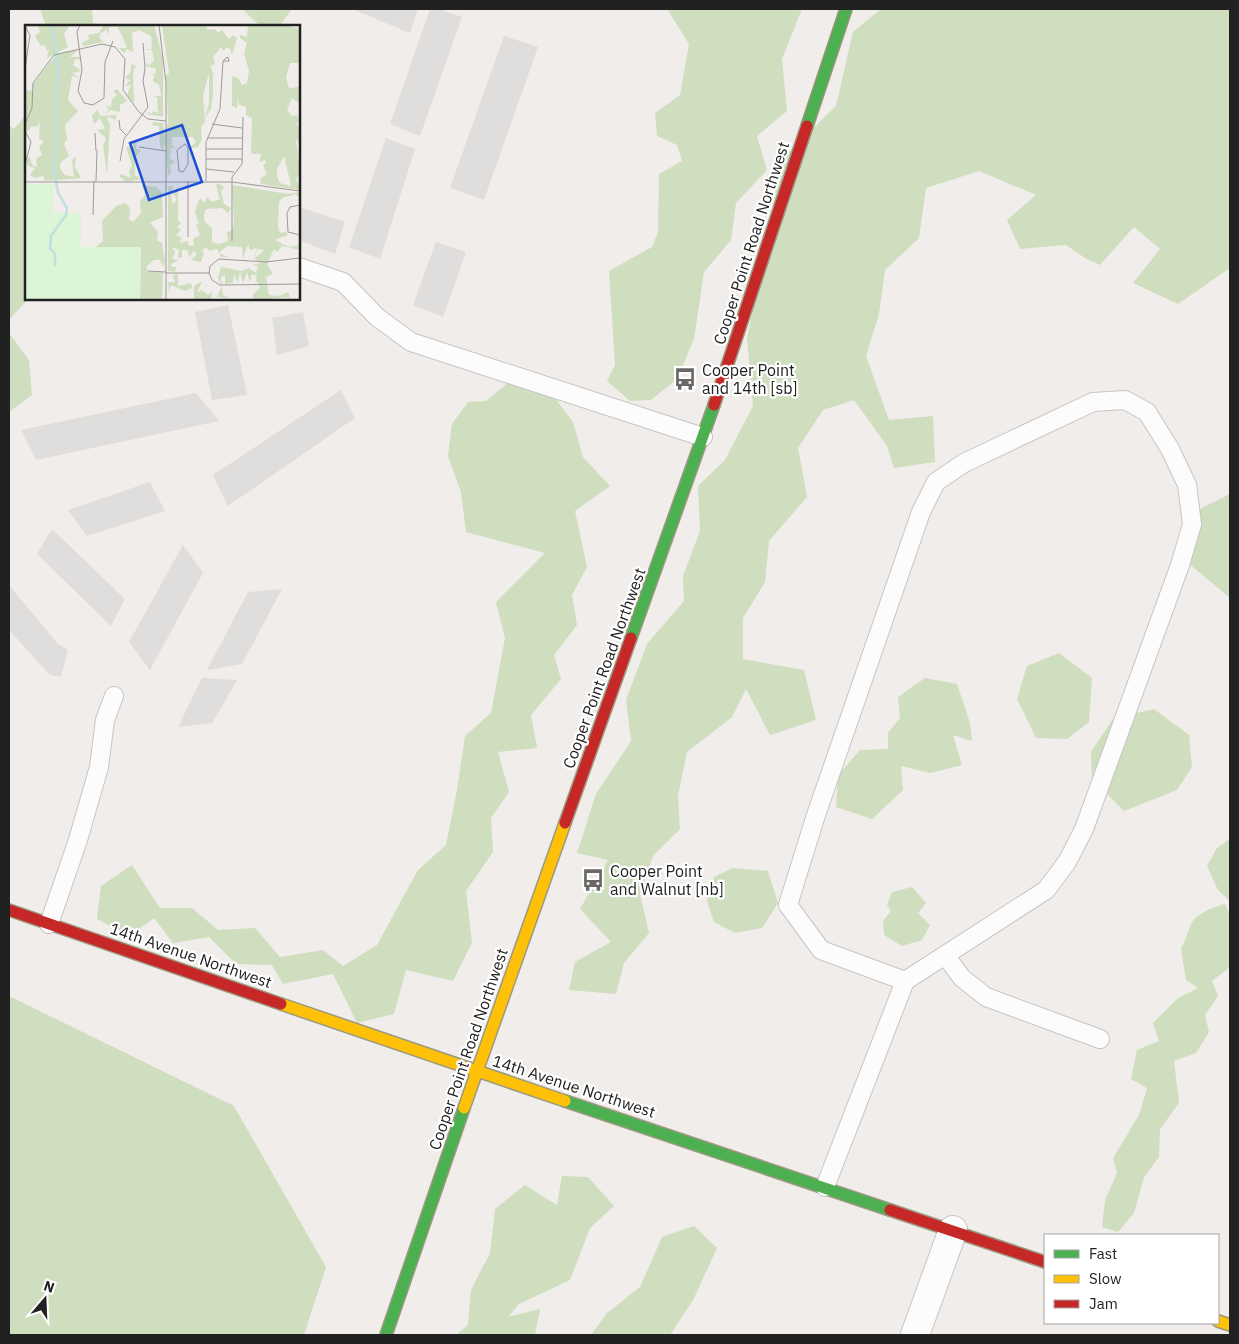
<svg xmlns="http://www.w3.org/2000/svg" width="1239" height="1344" viewBox="0 0 1239 1344" font-family="'IBM Plex Sans',sans-serif">
<rect width="100%" height="100%" fill="#f0edea"/>
<!-- forest -->
<g fill="#cedebf">
<path d="M40 9H92L93 23 109 26H46Z"/>
<path d="M242 9H292L280 25 258 24Z"/>
<path d="M667 9H802L782 59 787 111 757 136 767 170 736 203 731 240 704 272 694 339 677 379 651 400 630 401 607 381 615 365 609 271 652 247 658 232 659 174 682 161 677 145 657 136 655 113 680 95 689 44Z"/>
<path d="M881 9H1230V268L1178 304 1133 283 1160 249 1134 227 1100 265 1085 258 1066 245 1020 249 1007 220 1036 195 979 171 926 188 919 238 885 270 879 314 866 356 889 420 933 416 935 462 894 468 887 446 854 400 823 410 798 448 807 497 769 541 765 582 743 618V659L804 670 816 720 770 735 746 689 732 717 687 752 678 796 680 829 653 856 640 894 649 933 624 963 616 994 569 990 575 962 611 942 580 909 608 860 577 853 596 794 631 741 626 700 647 644 684 601 683 576 700 531 698 486 725 460 753 406 747 339 782 159 836 106 853 32Z"/>
<path d="M26 115V299H28L9 320V125L14 129Z"/>
<path d="M9 333 29 360 32 395 9 412Z"/>
<path d="M510 381 552 394 573 422 583 457 610 486 575 511 587 567 572 595 577 625 554 655 561 679 531 715 537 748 498 752 509 792 491 818 493 852 466 891 472 943 453 981 406 970 394 1014 357 1023 333 974 283 984 272 965 236 964 209 937 173 943 154 918 129 936 97 919 101 886 132 865 160 908H192L218 930 255 928 280 957 323 950 343 966 377 945 418 870 446 845 457 790 465 736 491 713 505 638 496 602 545 553 466 532 461 492 448 456 452 424 468 402 486 401Z"/>
<path d="M1230 494V598L1182 558 1188 515Z"/>
<path d="M1059 653 1092 678 1089 722 1067 739 1036 738 1017 699 1027 666Z"/>
<path d="M925 678 957 684 970 723 972 741 953 735 962 765 930 773 901 766 903 790 872 819 836 807 838 775 860 750 888 749V733L900 718 898 697Z"/>
<path d="M1154 709 1189 735 1192 767 1177 790 1124 811 1092 779 1091 752 1113 719Z"/>
<path d="M1230 839V901L1218 890 1207 866 1217 848Z"/>
<path d="M733 868 768 871 778 903 762 928 735 933 714 922 707 901 714 877Z"/>
<path d="M912 887 926 903 918 913 930 925 922 940 902 946 884 935 883 921 891 911 887 905 892 892Z"/>
<path d="M1225 904 1230 914V967L1212 981 1218 996 1205 1015 1209 1032 1196 1053 1174 1061 1179 1103 1160 1129 1159 1157 1144 1177 1134 1213 1118 1232 1102 1227 1105 1200 1117 1173 1113 1158 1139 1115 1147 1088 1131 1079 1137 1050 1159 1041 1153 1023 1178 998 1198 988 1186 980 1181 948C1187 939 1188 929 1193 921 1198 913 1216 906 1225 904Z"/>
<path d="M9 996 234 1106 326 1267 304 1335H9Z"/>
<path d="M562 1176 588 1177 614 1206 590 1228 570 1280 519 1304 508 1317 540 1309 535 1335H456L468 1325 471 1290 490 1253 495 1209 525 1185 557 1205Z"/>
<path d="M694 1226 717 1248 693 1300 670 1335H591L607 1313 640 1287 662 1237Z"/>
</g>
<!-- parking -->
<g fill="#e0dedd">
<path d="M352 9H418L410 33Z"/>
<path d="M430 9H439L462 17 420 136 390 124Z"/>
<path d="M504 36 538 47 484 200 450 188Z"/>
<path d="M386 138 415 149 380 259 349 247Z"/>
<path d="M299 207 345 222 335 254 299 240Z"/>
<path d="M436 242 466 252 443 317 413 305Z"/>
<path d="M228 305 247 395 212 400 195 312Z"/>
<path d="M303 312 309 346 277 355 272 318Z"/>
<path d="M341 390 355 418 228 506 213 475Z"/>
<path d="M196 393 219 421 36 460 21 430Z"/>
<path d="M150 482 165 511 87 536 68 510Z"/>
<path d="M52 529 125 599 111 626 37 554Z"/>
<path d="M183 545 203 573 150 670 129 642Z"/>
<path d="M9 585 58 644 68 650 61 677 50 675 9 630Z"/>
<path d="M282 589 242 664 207 670 248 592Z"/>
<path d="M202 678 237 680 212 723 178 727Z"/>
</g>
<g fill="none" stroke-linecap="round" stroke-linejoin="round">
<defs>
<g id="lane">
<path d="M299 267 343 282 377 317 411 342 703 437"/>
<path d="M1125 400 1147 412 1170 449 1187 485 1192 524 1180 565 1084 829 1067 862 1046 890 905 981 821 950 788 905 815 818 921 512 936 482 964 463 1093 402Z"/>
<path d="M49 924 78 840 99 767 105 720 114 696"/>
<path d="M945 955 962 978 986 997 1100 1039"/>
<path d="M825 1187 905 981"/>
</g>
<path id="street" d="M915 1335 953 1230"/>
<g id="fast">
<path d="M807 126 846 9"/>
<path d="M631 638 714 405"/>
<path d="M565 1101 890 1210"/>
<path d="M386 1335 464 1108"/>
</g>
<g id="slow">
<path d="M281 1004 565 1101"/>
<path d="M464 1108 565 823"/>
<path d="M1218 1321 1230 1325"/>
</g>
<g id="jam">
<path d="M714 405 807 126"/>
<path d="M565 823 631 638"/>
<path d="M9 910 281 1004"/>
<path d="M890 1210 1045 1262"/>
</g>
</defs>
<!-- lane casing -->
<use href="#lane" stroke="#c7c5c4" stroke-width="20"/>
<!-- street casing -->
<use href="#street" stroke="#c7c5c4" stroke-width="30"/>
<!-- fast casing -->
<use href="#fast" stroke="#9b9981" stroke-width="14"/>
<!-- slow casing -->
<use href="#slow" stroke="#9b9981" stroke-width="14"/>
<!-- jam casing -->
<use href="#jam" stroke="#9b9981" stroke-width="14"/>
<!-- lane -->
<use href="#lane" stroke="#fdfcfc" stroke-width="18"/>
<!-- street -->
<use href="#street" stroke="#fdfcfc" stroke-width="28"/>
<!-- fast -->
<use href="#fast" stroke="#4caf50" stroke-width="11"/>
<!-- slow -->
<use href="#slow" stroke="#ffc107" stroke-width="11"/>
<!-- jam -->
<use href="#jam" stroke="#c62828" stroke-width="11"/>
</g>
<!-- icons -->
<defs>
<symbol id="bus-bare" viewBox="-9 -9 18 18"><path d="M-5-6H5V4H4V6H2V4H-2V6H-4V4H-5ZM-3.5-4V0h7V-4ZM-3.5 1.2v1.5H-2V1.2ZM2 1.2v1.5H3.5V1.2Z" fill="#696867" stroke="#fff" stroke-width="2.5" paint-order="stroke"/></symbol>
</defs>
<g fill-rule="evenodd">
<use href="#bus-bare" x="669" y="363" width="32" height="32"/>
<use href="#bus-bare" x="577" y="864" width="32" height="32"/>
</g>
<g text-anchor="middle" dominant-baseline="central" stroke-width="4.5" stroke-linejoin="round" paint-order="stroke">
<!-- street labels -->
<g font-size="16" fill="#212121" stroke="#fff">
<text transform="translate(751 243) rotate(-72)">Cooper Point Road Northwest</text>
<text transform="translate(604 668) rotate(-70)">Cooper Point Road Northwest</text>
<text transform="translate(191 955) rotate(19)">14th Avenue Northwest</text>
<text transform="translate(468 1049) rotate(-71)">Cooper Point Road Northwest</text>
<text transform="translate(574 1086) rotate(18)">14th Avenue Northwest</text>
</g>
<!-- poi labels -->
<g font-size="16" fill="#212121" stroke="#fff" text-anchor="start">
<text x="702" y="370">Cooper Point<tspan x="702" dy="18">and 14th [sb]</tspan></text>
<text x="610" y="871">Cooper Point<tspan x="610" dy="18">and Walnut [nb]</tspan></text>
</g>
</g>
<!-- overview -->
<g transform="translate(25 25)">
<rect width="275" height="275" fill="#f0edea"/>
<path d="M13 0H45L39 9 43 22 22 33 24 24 22 26 20 20 16 21 10 11 15 7ZM79 0H129L138 34V92L122 89 124 87 126 90 128 86 133 88 132 72 128 71H136L134 60 128 56 129 50 124 48 130 49 131 44 121 41V38L124 40 129 36 127 25 120 24H127L126 11 114 5 107 8 108 27 102 24 99 28 94 23H102L97 10 92 2H87L83 3 85 10 81 5 76 8 74 12 78 17 58 21 57 18 64 14 63 10 74 8ZM137 0H180L183 5 190 4 193 8 197 5 204 14 208 10 212 13 207 30 205 24 201 22 199 26 196 22 188 32 190 39 185 41 188 47V69L186 84 180 93 184 78V48L178 70 180 97 176 102 177 114 173 122 163 124 171 117 168 112H147V120L151 124 146 123 145 133 150 137 145 140 146 148 143 152 140 114 138 126 135 121 134 101 127 100 128 97 138 98 140 114 143 97 141 51 144 48ZM223 0H260L275 4V38H265L261 52 264 63 275 62V79L267 73 262 85 267 91 272 90 274 96 271 99 275 103V118L271 114 275 150 271 153 275 165 236 159 235 154 242 149 238 140 241 138 240 135 234 137 236 129H227L226 124 227 93 221 90V82L214 80 213 72 212 83 207 81V51L213 53 217 60 222 58 224 46 219 28 222 18 215 13V10L222 12ZM259 131 266 160 265 161 255 158 252 152V144ZM41 26H52L45 32H55L56 35 50 34 48 40 56 46 47 48 55 53 47 51 43 75 53 86 40 100 42 114 39 119 44 131 36 137 35 143 40 150 49 152 47 135 51 131 50 142 56 153 20 156 18 151 9 153 5 150 10 143 3 141 0 135V123L1 121 0 133 5 132 7 140 12 142 11 134 17 130 14 121 19 117 14 113 15 96 13 101 5 102 4 106 0 105V65L9 66 7 60 31 30ZM106 39 111 41 108 47 109 78 102 70 106 60 100 61 105 55 100 53 106 47ZM92 64 102 76 95 80V87L86 85 81 89 84 84 81 80 86 82 87 74 92 70 88 66ZM72 85 76 91 91 90V95L83 92 82 94 85 99 82 149 78 121 81 113 72 105 80 104 75 93 69 99 67 91ZM106 116 112 117 111 123 116 126 110 132V150L116 154 101 157 94 151 96 149 106 153 104 147 107 140 101 122 109 121ZM193 158 199 162 196 167 199 179 206 183 203 188 197 183 181 184 179 190 180 197 187 203V217L194 219 203 216 202 207 206 206 209 199 207 160 263 169 275 167V174L271 169 257 173 254 177 253 202 255 208 261 207 263 210 250 215 264 222 275 220V225L257 221 252 227 249 224 242 239 248 249 241 252 244 270 254 271 263 267 265 272 228 275V269L235 263 232 256 230 259 232 251 227 249 225 257 222 247 218 258 215 246 213 258 209 249 208 258 200 259V250L196 252 198 270 205 273 192 272 197 261 193 253 196 242 217 246 224 243 231 248 233 241 227 240 236 238 229 234 239 225 233 224 229 233 232 223 225 225 223 219 218 234 217 222 202 221 194 228 203 232H196L192 224 185 226 181 223 177 225 179 229 176 237 166 235 172 229 169 226 164 233 163 225H157V232L153 233 154 225 147 222 150 228 147 234 154 235 146 239 147 242H151L150 247 143 246V162L148 160 146 171 148 180 152 174 148 169 153 161V195L156 198 152 202 156 205 151 210 157 213 154 218 163 216 164 221 169 220 168 214 175 210 171 200 174 198 170 188 172 180 175 173 180 178 182 172 187 177 195 174 191 160ZM117 160 131 162 137 167 138 192 125 198 133 207 132 215 137 218 140 237 138 242 135 235H129L121 242 123 247H138L137 275H115L116 223 71 222 78 216 77 196 91 181 100 178 105 183 104 195 108 197 116 188 115 176 120 170ZM153 249V261L166 258 167 263 160 266 146 260 144 268 143 257H150L148 250ZM177 256 172 268 177 265 183 270 187 266 186 275H169V261Z" fill="#cedebf" fill-rule="evenodd"/>
<path d="M0 159H28V188H56V222H116L115 275H0Z" fill="#dbf5d6"/>
<path fill="none" stroke="#bee0e2" stroke-width="2.5" d="M27 0 33 44 29 145 33 168 42 183 41 190 26 211 25 223 30 229V241"/>
<path fill="none" stroke="#9d9b9a" stroke-width="1" d="M55 0 52 7 57 45 53 66 59 78 68 80 79 73 80 37 88 16M134 0 141 58V275M0 1 5 10 0 44M203 32 204 36H198L201 33ZM94 95 95 104 101 110M0 99 7 83 8 58 29 30 77 19 90 22 100 34 98 65 114 87 123 94 141 96M187 99 217 103M0 106 6 117 1 136M70 108 71 126M182 113H217M160 119 163 123V139L158 147 154 146 152 125ZM114 122 141 126M181 124H217M181 134H217M95 136 99 114 123 82 118 56 120 44 118 18M181 144 209 147M71 156 72 125M163 156V212M181 156V117L195 84 198 36M0 157H207L275 166M275 180 265 182 262 188 263 207 275 210M68 190 69 156M207 216V152L217 139 218 92M275 233 241 237 194 234 185 241 184 248 187 255 195 260 275 259M123 246 141 247M141 248H184"/>
<path fill="#1d4ed8" fill-opacity="0.15" stroke="#1d4ed8" stroke-width="2.5" d="M157 100 177 157 124 175 105 118Z"/>
<rect width="275" height="275" fill="none" stroke="#212121" stroke-width="2.5"/>
</g>
<!-- border -->
<rect width="1239" height="1344" fill="none" stroke="#212121" stroke-width="20"/>
<!-- legend -->
<rect x="1044" y="1234" width="175" height="90" fill="#ffffff" stroke="#a6a6a6"/>
<rect x="1054" y="1250" width="25" height="8" fill="#4caf50" stroke="#a6a6a6"/>
<text x="1089" y="1259" font-size="15" fill="#212121">Fast</text>
<rect x="1054" y="1275" width="25" height="8" fill="#ffc107" stroke="#a6a6a6"/>
<text x="1089" y="1284" font-size="15" fill="#212121">Slow</text>
<rect x="1054" y="1300" width="25" height="8" fill="#c62828" stroke="#a6a6a6"/>
<text x="1089" y="1309" font-size="15" fill="#212121">Jam</text>
<!-- north arrow -->
<g transform="translate(45 1299) rotate(19)" stroke="#ffffff" stroke-width="4" paint-order="stroke">
<path d="M0-4L9 19L0 12L-9 19Z" fill="#212121"/>
<text y="-8" font-size="14" font-weight="bold" text-anchor="middle" fill="#212121">N</text>
</g>
</svg>
